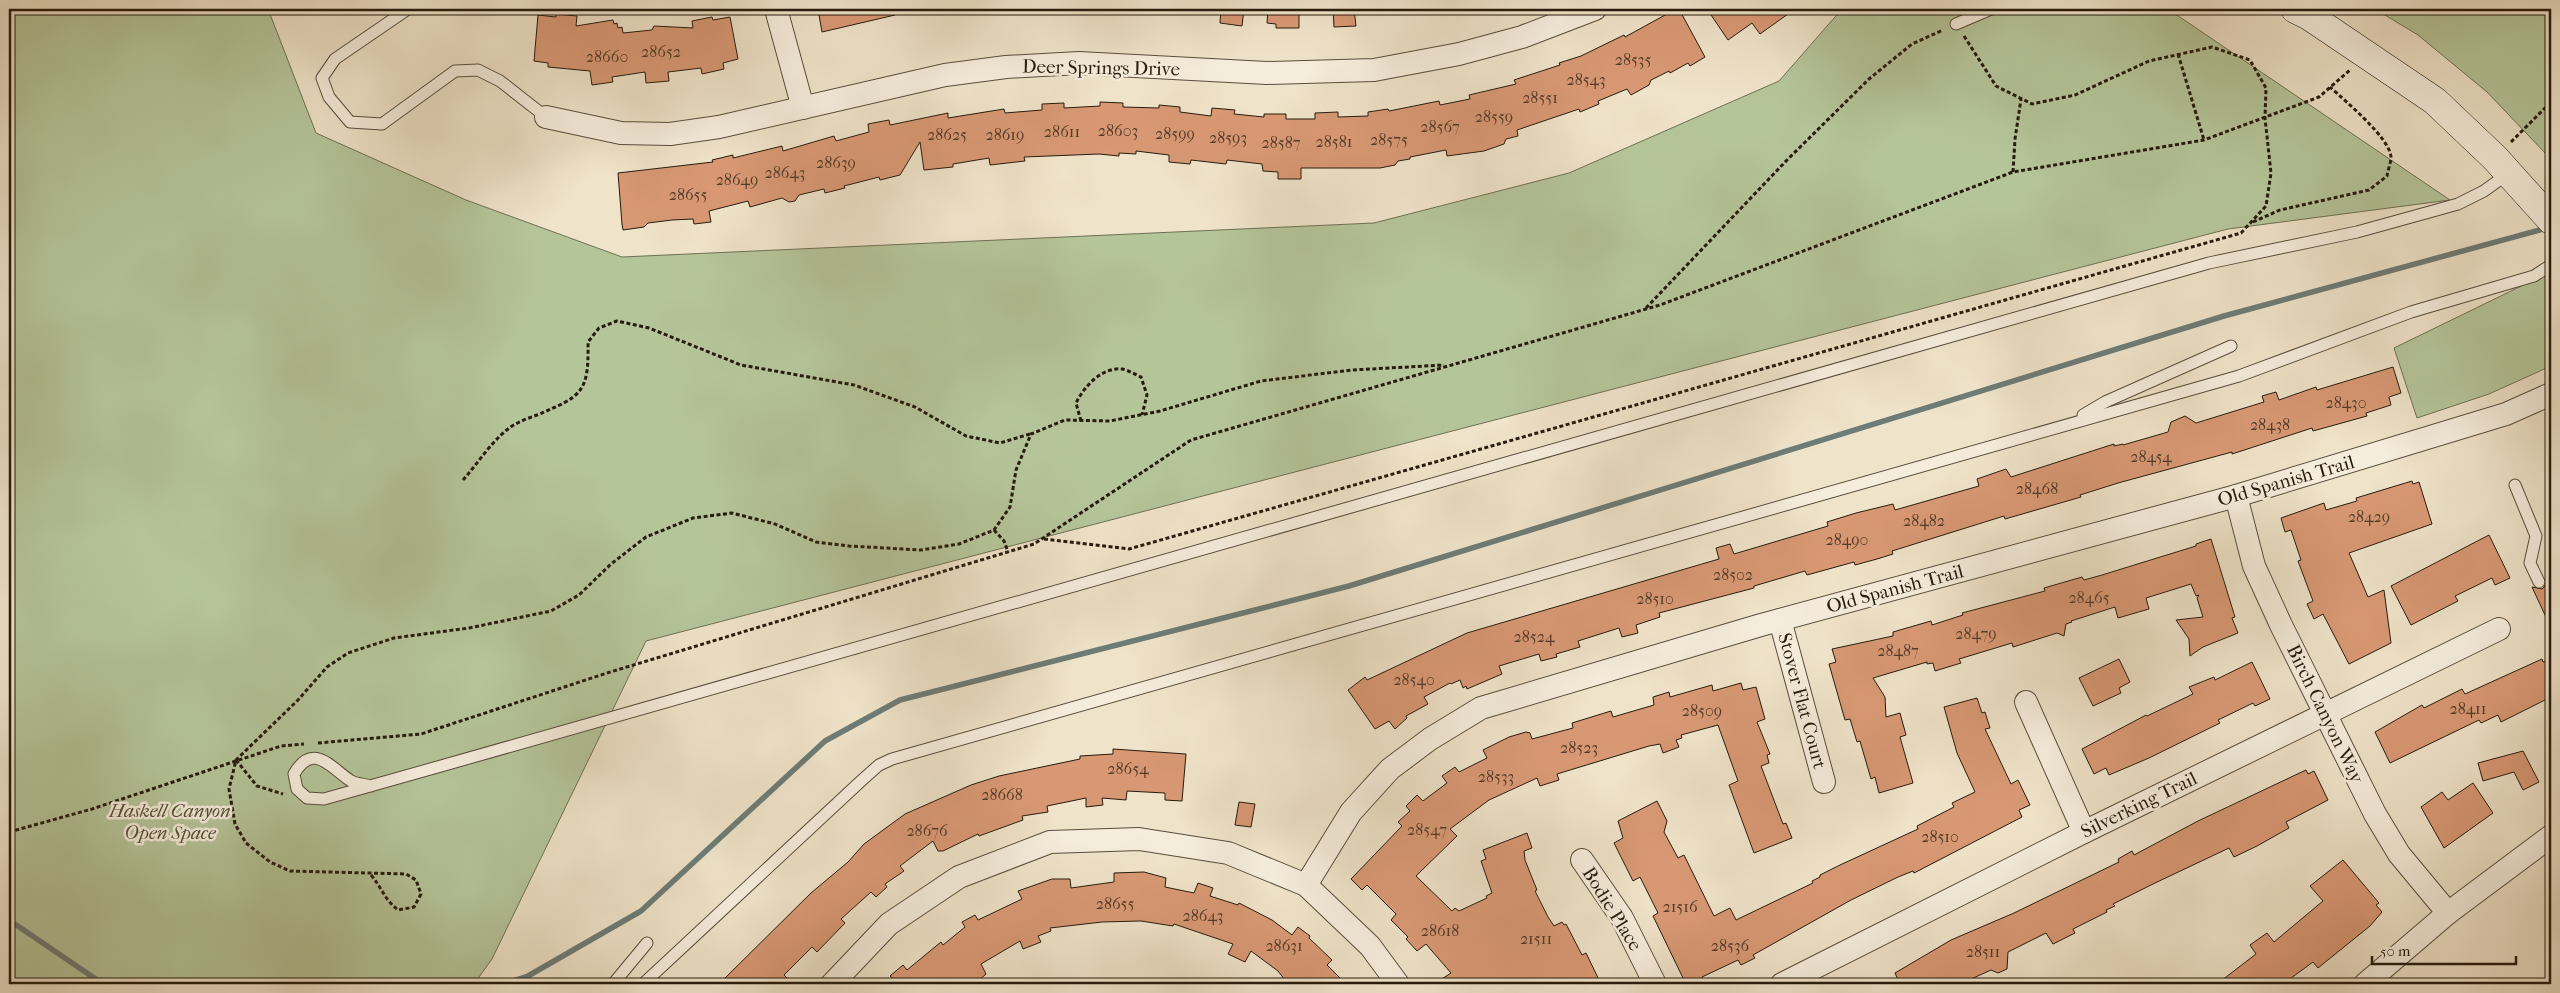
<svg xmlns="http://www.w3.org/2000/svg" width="2560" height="993" viewBox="0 0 2560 993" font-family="'IM FELL French Canon',serif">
<rect width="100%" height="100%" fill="#efe3c9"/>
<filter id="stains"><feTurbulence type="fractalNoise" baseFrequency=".004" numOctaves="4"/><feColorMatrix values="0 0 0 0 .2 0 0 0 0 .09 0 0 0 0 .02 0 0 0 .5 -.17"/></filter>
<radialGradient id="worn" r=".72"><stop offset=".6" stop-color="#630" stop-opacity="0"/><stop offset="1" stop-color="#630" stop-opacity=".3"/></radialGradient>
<!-- green -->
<g fill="#b5c59a" stroke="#6e7054">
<path d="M9 9H268L316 133 466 200 622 257 1374 223 1569 173 1779 81 1842 9H2168L2450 200 2228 229 646 641 492 959 474 984H9Z"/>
<path d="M2375 9H2551V154L2547 155 2487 92 2418 35Z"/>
<path d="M2548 273 2551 279V366L2489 394 2417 418 2394 348Z"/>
</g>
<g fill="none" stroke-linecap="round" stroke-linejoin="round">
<!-- stream -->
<g stroke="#6d7c77" stroke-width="5.5">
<path d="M9 920 103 984"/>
<path d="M504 984 528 976 641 911 825 741 900 700 1349 586 2224 316 2547 228"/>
</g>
</g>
<!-- building -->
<g fill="#d89874" stroke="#261b0d">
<path d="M818 9H894L895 15 822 32Z"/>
<path d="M1221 9H1244L1242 26 1220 23Z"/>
<path d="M1268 9H1299V28H1276V24L1267 23Z"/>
<path d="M1333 9H1354L1356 26 1334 27Z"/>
<path d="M1676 9H1679L1705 57 1690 66 1688 63 1670 73 1669 71 1651 80 1649 85 1631 95 1627 89 1598 101 1599 104 1580 112 1579 109 1517 130 1518 136 1506 139 1504 144 1484 151 1447 156 1446 150 1410 157V159L1398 161 1395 165 1380 168H1301V179H1278V172L1263 171 1262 164 1227 160 1226 164 1191 160 1190 164 1169 162V155L1136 151V154L1119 153V156L1099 154 1024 157 1025 161 990 165 989 158 953 164V167L924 170 920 142 900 175 880 180 879 177 844 186 845 188 825 193 824 189 799 195 795 201 789 202 782 198 750 207 748 201 709 211 711 222 694 224 693 219 672 220 648 223 644 227 623 230 622 224 618 173 713 162 712 160 733 155V158L782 146 783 151 834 136 836 141 869 132 868 124 889 120 890 125 948 113V118L1004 109 1005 113 1042 110V104L1064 103V108L1100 106V102L1123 103V107L1159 108V105L1180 107V112L1211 116 1212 108 1235 110 1234 114 1264 117V114H1286V119H1315V113L1338 112V117L1368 116V112L1388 109 1389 111 1439 101 1440 105 1470 99 1469 95 1516 84 1514 80 1560 65 1559 63 1581 56 1624 35 1625 37Z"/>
<path d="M1707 9H1795L1760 34 1752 23 1728 40Z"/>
<path d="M556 14 577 16 576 26 613 20 614 24 617 23 618 28 622 27 623 33 652 30 654 26 693 28 692 21 712 17 713 20 730 17 738 59 723 63 724 69 702 74 701 68 668 72 669 81 646 83 645 72 612 77 613 82 592 85 590 71 548 67V63L534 61 538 15 556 17Z"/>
<path d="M2393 367 2401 393 2389 397 2391 405 2366 413 2367 416 2313 431 2312 428 2232 454V452L2118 483 2080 495 2081 497 2005 519 2004 516 1892 551 1893 554 1877 559 1855 565 1854 562 1807 575 1805 571 1754 586V588L1659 613 1660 617 1636 625 1638 633 1622 637 1619 628 1578 641 1580 647 1556 654 1557 657 1541 661 1539 654 1499 666 1502 674 1467 689 1466 686 1463 688 1460 680 1451 684 1450 683 1424 697 1428 704 1406 716 1407 718 1395 729 1389 721 1375 729 1348 690 1365 677 1367 680 1467 633 1719 559 1716 548 1730 544 1734 554 1828 526 1827 522 1856 513 1893 504 1895 510 1979 486 1977 479 2006 469 2011 477 2114 444V446L2123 444V445L2168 432 2171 422 2185 416 2196 423 2264 402 2262 396 2276 392 2279 400 2316 387 2317 390Z"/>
<path d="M2412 481 2413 484 2419 482 2432 524 2349 553 2368 597 2384 590 2391 643 2349 664 2323 614 2314 619 2307 604 2313 601 2298 561 2301 560 2291 530 2285 532 2281 518 2324 503 2326 510 2357 501 2356 498Z"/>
<path d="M2489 535 2510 578 2495 585 2492 578 2455 596 2458 601 2411 625 2391 586Z"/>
<path d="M2211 539 2235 617 2232 618 2238 633 2203 647 2190 656 2189 639 2176 620 2203 617 2197 598 2199 595 2196 596 2191 584 2146 598 2149 609 2118 618 2115 607 2071 621 2072 622 2066 624 2064 636 2057 633 2013 647 2012 643 1959 659 1961 663 1935 671 1933 663 1927 664V662L1873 678 1885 697 1886 717 1900 713 1906 735 1900 737 1913 783 1879 793 1875 777 1871 779 1860 741 1857 742 1850 719 1845 720 1829 664 1836 662 1832 649 1893 636V632L1931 621 1932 625 1963 615 1962 613 2045 591 2044 588 2082 577 2084 580 2102 575 2196 546V544Z"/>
<path d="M2551 578V628L2532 587 2542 589 2545 586 2546 580Z"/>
<path d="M2551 658V697L2501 722 2498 715 2481 723 2479 720 2390 763 2375 732 2382 728 2422 705 2424 708 2462 689 2465 694 2542 659 2543 662Z"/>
<path d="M2119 659 2130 682 2119 688 2121 693 2093 706 2079 678Z"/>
<path d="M2252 662 2270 699 2255 706 2253 703 2218 720 2220 723 2149 758 2109 775 2106 768 2094 774 2082 749 2146 715 2147 716 2193 694 2189 687 2214 677 2215 680Z"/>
<path d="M1741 683 1743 690 1756 687 1765 719 1757 722 1770 754 1767 755 1769 763 1761 766 1783 824 1786 823 1792 838 1754 853 1729 785 1738 781 1718 725 1681 735 1682 738 1676 740 1679 747 1663 753 1660 744 1649 746 1557 774 1559 780 1540 786 1537 778 1489 800 1450 829 1457 836 1416 876 1452 911 1455 908 1459 911 1487 898 1486 896 1492 893 1481 861 1486 859 1483 850 1527 833 1532 848 1524 851 1525 860 1537 890 1535 891 1548 917 1554 926 1562 922 1564 925 1566 924 1582 955 1586 953 1601 984H1434L1451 973 1426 944 1417 951 1406 939 1408 937 1391 920 1396 914 1367 885 1362 890 1351 879 1402 826 1398 822 1410 811 1406 806 1417 795 1423 801 1447 783 1442 776 1455 767 1459 772 1487 758 1483 750 1509 737 1526 732 1530 733 1532 739 1573 728 1572 723 1611 711 1613 717 1654 705 1653 697 1669 692 1670 697 1712 685 1713 691Z"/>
<path d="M1977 698 1982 713 1985 712 1990 728 1985 729 2011 784 2018 780 2030 805 2019 810 2022 817 1914 873 1913 871 1898 877 1851 900 1753 955 1755 958 1741 965 1738 960 1702 977 1706 984H1695L1683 978 1653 916 1658 913 1640 877 1633 881 1614 843 1623 838 1618 821 1657 801 1667 821 1664 832 1678 858 1684 855 1714 916 1730 908 1736 920 1813 883 1812 881 1820 877V875L1840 865 1918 829 1917 826 1954 807 1952 803 1975 792 1957 753 1944 707Z"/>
<path d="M1113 749 1186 754 1182 801 1165 800V793L1127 791 1126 800 1102 798 1103 805 1086 807V798L1047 806 1048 812 1022 816 1023 820 979 836 978 834 943 851H938L933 841 900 866 904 871 885 884 887 887 876 897 871 892 841 919 845 923 817 952 812 947 784 975 793 984H719L811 893 848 862 864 844 905 814 971 785 999 776 1080 759V756L1113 754Z"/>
<path d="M2523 751 2539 782 2523 790 2514 772 2483 781 2478 763Z"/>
<path d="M2306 770 2308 774 2314 771 2328 800 2286 822 2289 828 2257 846 2234 857 2229 848 2155 883 2113 904 2115 906 2106 910 2107 912 2073 929 2075 933 2053 944 2046 933 2008 952 2007 969 1998 973 1991 970 1960 984H1900L1895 973 1951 940 2014 913 2119 862 2118 859 2132 851 2134 855 2198 821Z"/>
<path d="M2473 783 2493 813 2444 848 2421 807 2442 792 2448 800Z"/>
<path d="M1239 802 1255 804 1251 827 1235 825Z"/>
<path d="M2343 860 2379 903 2376 905 2382 912 2370 926 2318 968 2313 962 2283 984H2217L2256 954 2250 945 2267 933 2274 942 2323 901 2310 886Z"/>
<path d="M1144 872 1166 878 1165 887 1194 893 1198 883 1213 888 1210 896 1238 905 1239 903 1272 920 1292 935 1298 927 1310 936 1309 938 1332 960 1327 965 1346 984H1288L1278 971 1251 951 1245 962 1228 954 1233 944 1174 924 1173 926 1141 921 1102 922 1050 928 1051 931 1038 936 1041 942 1023 949 1020 941 981 964 986 974 977 982 969 979 962 984H890L895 980 890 976 903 965 907 970 941 942 943 945 965 927 962 922 975 915 978 920 1022 899 1018 891 1052 879H1070L1071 888 1114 882V873Z"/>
</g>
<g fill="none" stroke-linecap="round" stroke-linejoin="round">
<defs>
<g id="lane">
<path d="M408 9 335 59 322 78 329 97 350 122 382 124 455 71 478 70 500 81 546 117"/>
<path d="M1956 24 1991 9"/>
<path d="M2083 415 2105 402 2231 346"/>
<path d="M2515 485 2536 536 2530 563 2539 582"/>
<path d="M371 786C364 784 357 784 351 781 331 768 313 741 294 774L297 789 307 798 324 799 441 766 2209 263 2357 232 2433 211 2458 204 2484 191 2509 173"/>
<path d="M613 984 647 943"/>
<path d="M643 984 861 781 879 765 892 759 2239 376 2411 312 2534 276 2551 265"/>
</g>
<g id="street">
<path d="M776 9 803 108"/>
<path d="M546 117 621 133 670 134 719 127 945 75 1006 67 1079 63 1267 73 1374 70 1459 54 1522 37 1595 9"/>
<path d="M2236 496 2254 566 2281 625 2375 814 2399 854 2448 913"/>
<path d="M1780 620 1824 782"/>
<path d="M2026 702 2084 832"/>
<path d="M1582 860 1622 918 1655 984"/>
<path d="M1306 885 1351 812 1390 769 1430 739 1481 708 1761 625 2236 496 2506 414 2551 394"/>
<path d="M832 984 889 924 959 877 1050 842 1139 839 1228 853 1306 885 1370 946 1398 984"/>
<path d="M1782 984 2084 832 2499 629"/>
<path d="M2365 984 2448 913 2551 836"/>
</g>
<path id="secondary" d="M2295 9 2309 16 2435 101 2495 158 2551 220"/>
</defs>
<!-- lane casing -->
<use href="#lane" stroke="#584d3c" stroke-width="13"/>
<!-- street casing -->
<use href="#street" stroke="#584d3c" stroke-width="24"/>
<!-- secondary casing -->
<use href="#secondary" stroke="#261b0d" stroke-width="29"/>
<!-- path -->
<g stroke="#261b0d" stroke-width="3" stroke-dasharray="4 2.5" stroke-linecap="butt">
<path d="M2178 54 2204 140"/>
<path d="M2511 142 2551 102"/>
<path d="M2013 172 2015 139 2021 99"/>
<path d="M2253 222 2280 210 2369 190 2387 176C2388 170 2391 162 2391 157 2390 138 2344 100 2330 87"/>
<path d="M1646 308 1787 160 1869 79 1912 44 1943 30"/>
<path d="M1081 421 1076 403C1084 387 1101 367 1122 369 1128 370 1136 375 1141 377L1147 395 1142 415"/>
<path d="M463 480C479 462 492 440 512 426 520 421 529 418 537 415 582 396 589 393 588 342L599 328 617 321 649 328 741 365 854 385 915 407 966 436 1000 443 1030 434"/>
<path d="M994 530 1004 541 1008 552"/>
<path d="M1044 539 1129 549 2241 233 2266 206 2271 173 2265 118 2266 88 2250 60 2212 47 2149 61 2075 95 2032 104 1996 86 1964 36"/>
<path d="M318 743 421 734 607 673 1034 544 1191 440 1660 305 2013 172 2204 140 2319 97 2350 70"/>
<path d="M236 760 257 786 283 794"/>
<path d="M9 832 92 809 281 746 304 744"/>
<path d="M371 875C382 888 384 899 398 910L414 907 421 894 416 880 406 874 290 871 270 862 246 843 235 824 229 789 236 760 298 700 327 667 348 653 394 638 469 628 551 611 579 595 611 564 646 537 693 518 732 513 775 524 816 542 849 546 921 550 959 544 994 530 1010 507 1016 470 1031 434 1065 420 1110 421 1160 411 1261 381 1352 370 1444 365"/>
</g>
<!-- lane -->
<use href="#lane" stroke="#f5eddc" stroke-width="11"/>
<!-- street -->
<use href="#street" stroke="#f5eddc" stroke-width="22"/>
<!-- secondary -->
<use href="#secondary" stroke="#f5eddc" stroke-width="28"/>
</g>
<g text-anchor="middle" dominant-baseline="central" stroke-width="5" stroke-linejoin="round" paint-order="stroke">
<!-- number labels -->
<g font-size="16" fill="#523a27">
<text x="661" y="51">28652</text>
<text x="607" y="56">28660</text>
<text x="1633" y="59">28535</text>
<text x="1586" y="79">28543</text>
<text x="1540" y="97">28551</text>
<text x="1494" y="116">28559</text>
<text x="1440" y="126">28567</text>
<text x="1118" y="130">28603</text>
<text x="1062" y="131">28611</text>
<text x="1175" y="133">28599</text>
<text x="947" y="134">28625</text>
<text x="1005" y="134">28619</text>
<text x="1228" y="137">28593</text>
<text x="1389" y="139">28575</text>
<text x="1334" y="141">28581</text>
<text x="1281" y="142">28587</text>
<text x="836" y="162">28639</text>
<text x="785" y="172">28643</text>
<text x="737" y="179">28649</text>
<text x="688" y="194">28655</text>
<text x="2346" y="402">28430</text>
<text x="2270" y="424">28438</text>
<text x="2151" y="456">28454</text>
<text x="2037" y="488">28468</text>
<text x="2369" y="516">28429</text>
<text x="1924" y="520">28482</text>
<text x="1847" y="539">28490</text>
<text x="1733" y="574">28502</text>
<text x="2089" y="597">28465</text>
<text x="1655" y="598">28510</text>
<text x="1976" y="633">28479</text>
<text x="1534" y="636">28524</text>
<text x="1898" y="650">28487</text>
<text x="1414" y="679">28540</text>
<text x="2468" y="708">28411</text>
<text x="1702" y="710">28509</text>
<text x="1579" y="747">28523</text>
<text x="1128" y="768">28654</text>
<text x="1496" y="776">28533</text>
<text x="1002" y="794">28668</text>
<text x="1427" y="829">28547</text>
<text x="927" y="830">28676</text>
<text x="1940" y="836">28510</text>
<text x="1115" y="903">28655</text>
<text x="1680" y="906">21516</text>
<text x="1203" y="915">28643</text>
<text x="1440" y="930">28618</text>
<text x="1536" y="938">21511</text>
<text x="1284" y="945">28631</text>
<text x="1730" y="945">28536</text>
<text x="1983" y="951">28511</text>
</g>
<!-- street labels -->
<g font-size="19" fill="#261b0d" stroke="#f5eddc">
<text transform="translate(1101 68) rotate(1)">Deer Springs Drive</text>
<text transform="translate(2286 481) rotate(-16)">Old Spanish Trail</text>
<text transform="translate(1895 589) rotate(-15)">Old Spanish Trail</text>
<text transform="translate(1802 701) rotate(75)">Stover Flat Court</text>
<text transform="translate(2325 714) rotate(64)">Birch Canyon Way</text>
<text transform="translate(2139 805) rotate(-26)">Silverking Trail</text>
<text transform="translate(1612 909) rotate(58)">Bodie Place</text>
</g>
<!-- park labels -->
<g font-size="19" font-style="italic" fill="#514e37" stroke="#f5eddc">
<text x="170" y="811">Haskell Canyon<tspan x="170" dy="22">Open Space</tspan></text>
</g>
</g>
<!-- margin -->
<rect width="2560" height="993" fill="none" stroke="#efe3c9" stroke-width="30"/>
<rect x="10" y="10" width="2540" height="973" fill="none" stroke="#261b0d" stroke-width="2.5"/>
<rect x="15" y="15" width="2530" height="963" fill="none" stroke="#261b0d"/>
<!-- scale -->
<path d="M2372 956v8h144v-8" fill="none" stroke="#261b0d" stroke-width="2.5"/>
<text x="2380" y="956" font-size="15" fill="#261b0d" stroke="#f5eddc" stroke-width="4" paint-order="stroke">50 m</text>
<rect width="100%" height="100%" filter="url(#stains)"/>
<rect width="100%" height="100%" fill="url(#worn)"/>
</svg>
